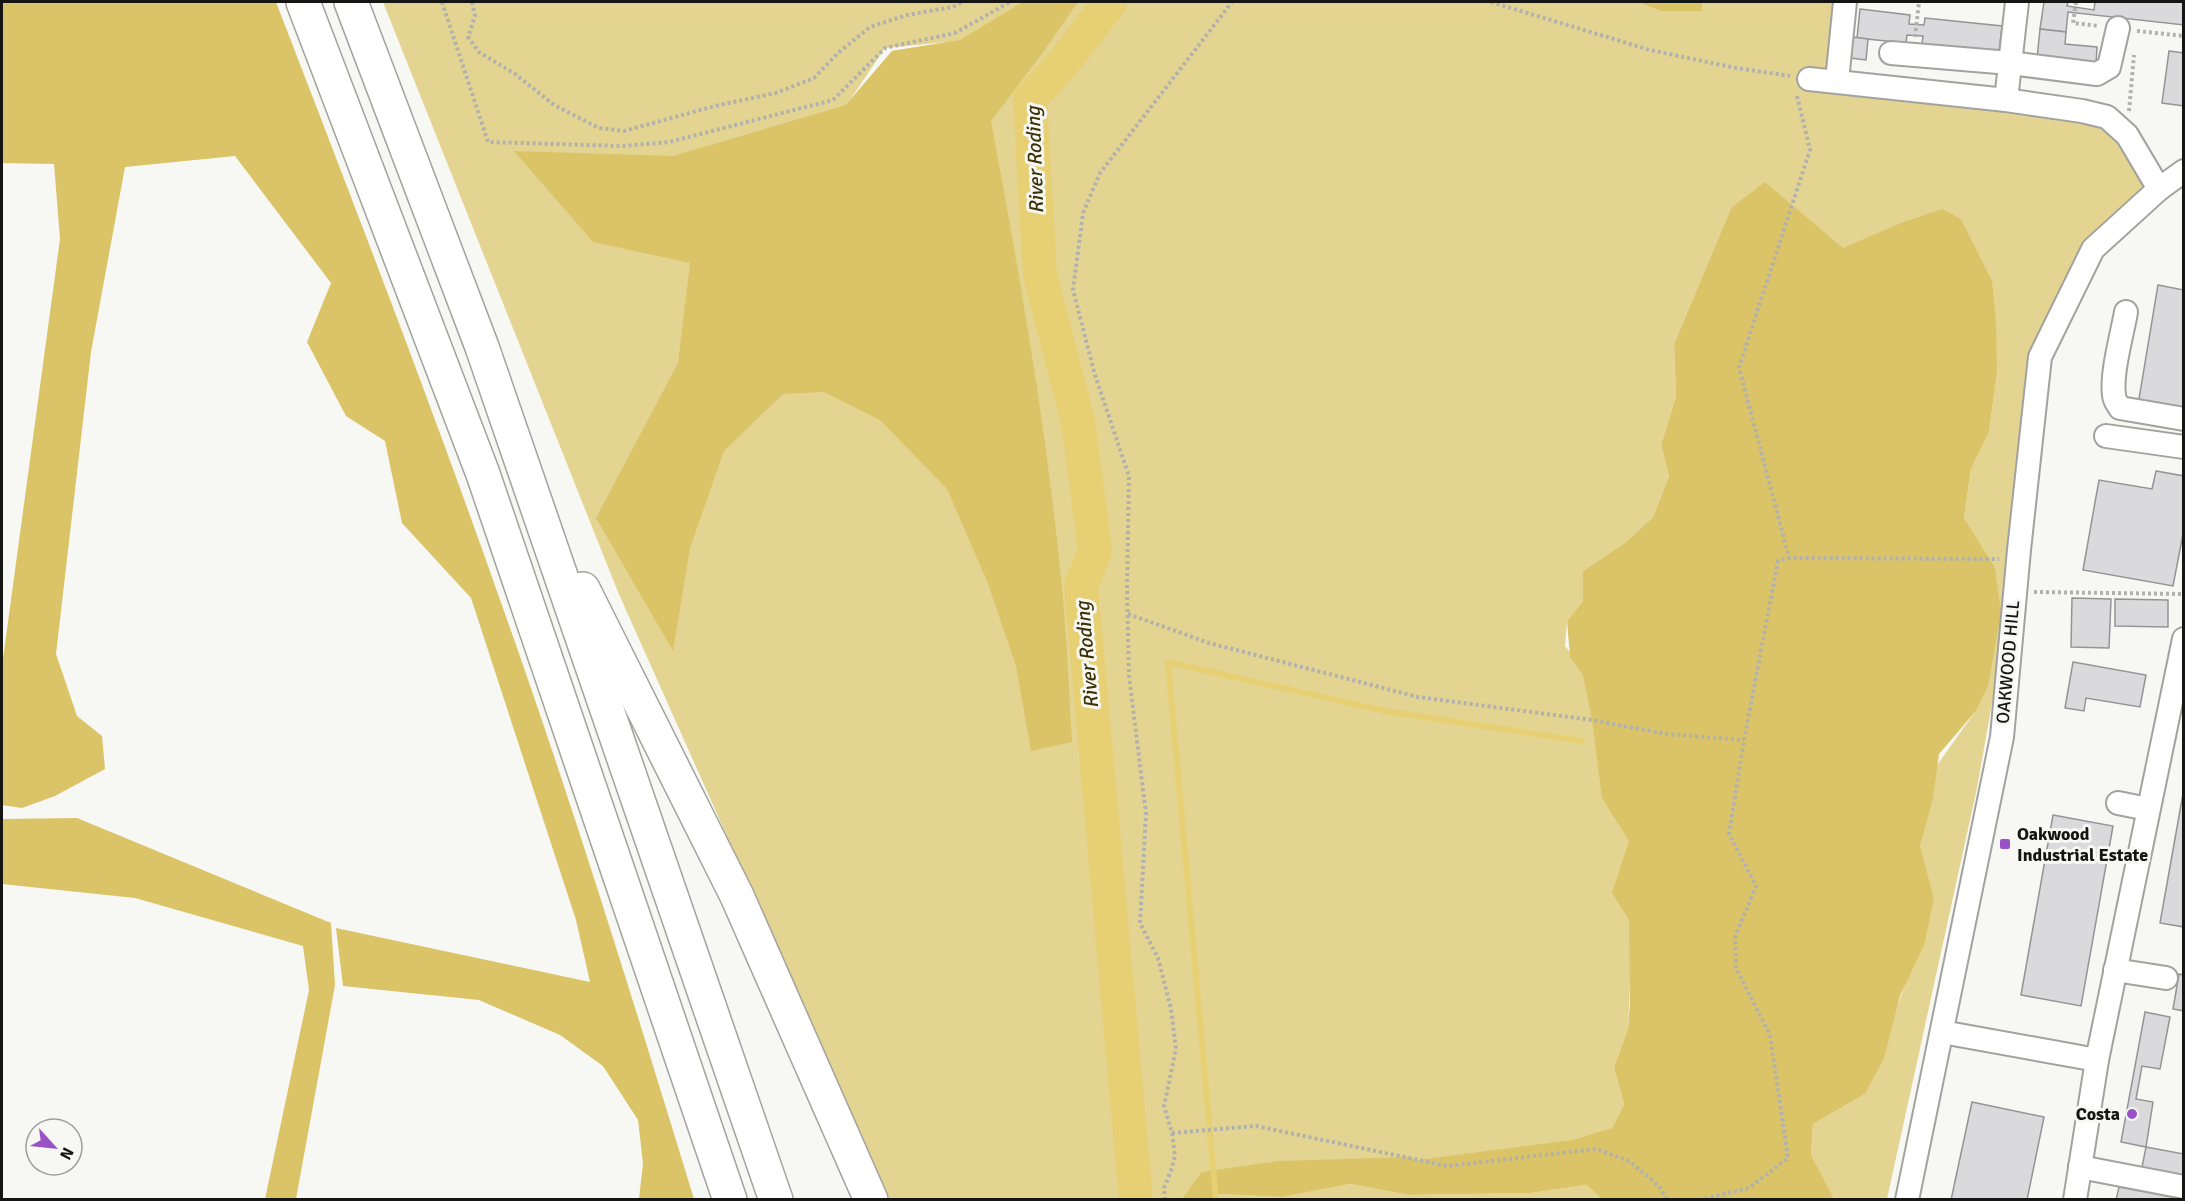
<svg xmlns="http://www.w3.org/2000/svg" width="2185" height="1201" viewBox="0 0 2185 1201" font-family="Signika,sans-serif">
<rect width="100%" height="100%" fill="#f7f7f3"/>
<!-- green -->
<g fill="#e4d492" fill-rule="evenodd">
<path d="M383 2H1832L1837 81 2107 117 2159 189 2093 249 2040 357 2019 550 1977 788 1887 1199H1831L1811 1155 1813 1124 1865 1094 1931 914 1920 846 1937 765 1975 712 1964 518 1971 469 1989 432 1997 373 1843 248 1731 208 1674 344 1676 396 1661 445 1669 476 1653 517 1626 542 1583 571V601L1567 621 1565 646 1588 675 1636 846 1628 1029 1614 1067 1624 1104 1612 1128 1560 1152 1201 1172 1182 1199H889L618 592ZM947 42 892 51 850 100 885 48Z"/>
<path d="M1350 1184 1409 1195 1531 1193 1586 1185 1602 1199 1215 1200 1217 1194 1283 1197Z"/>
</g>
<!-- forest -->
<g fill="#dbc468">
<path d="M2 2H276C354 204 432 406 504 611 573 805 634 1003 694 1199H639L643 1163 638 1120 603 1066 560 1035 479 1000 343 986 336 928 590 982 576 920 471 598 402 523 385 441 346 416 307 342 331 283 235 156 125 167 91 352 56 654 77 716 102 736 105 769 55 796 22 808 2 805V666L60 239 54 164 2 163Z"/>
<path d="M1023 2H1078L1047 47 991 121C1020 276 1047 431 1062 588 1067 639 1069 691 1072 742L1031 751 1016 666 987 581 947 489 880 420 824 392 783 394 724 451 690 548 673 651 596 518 678 363 690 263 593 242 514 151 673 156 846 105 892 51 960 40Z"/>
<path d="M1638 2H1702V11H1661Z"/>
<path d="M1765 182 1843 248 1901 223 1942 209 1961 219 1992 281 1996 321 1997 373 1989 432 1971 469 1964 518 1995 568 2001 613 1988 686 1975 712 1939 754 1933 798 1920 846 1934 899 1924 945 1900 996 1884 1058 1865 1094 1813 1124 1811 1155 1834 1199H1602L1586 1185 1531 1193 1409 1195 1350 1184 1283 1197 1217 1194 1215 1199H1182L1201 1172 1279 1161 1409 1157 1417 1160 1573 1140 1612 1128 1624 1104 1614 1067 1628 1029 1630 1002 1629 920 1612 893 1629 841 1602 798 1592 720 1583 675 1570 657 1567 621 1583 601V571L1626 542 1653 517 1669 476 1661 445 1676 396 1674 344 1731 208Z"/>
<path d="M77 818 331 923 335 985 296 1199H265L309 990 303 946 135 898 2 884V819Z"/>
</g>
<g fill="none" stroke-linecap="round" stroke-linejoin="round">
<!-- stream -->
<path stroke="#e6d073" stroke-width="6" d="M1216 1200 1168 662 1385 711 1582 741"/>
<!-- river -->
<path stroke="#e6d073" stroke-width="34" d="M1110 2 1063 63 1030 99 1040 275 1078 421 1095 551 1081 586 1136 1200"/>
</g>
<!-- building -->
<g fill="#dad9dc" stroke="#959396" stroke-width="1.5">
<path d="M2044 2H2068L2067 6 2094 10 2095 2H2184V25L2068 12 2066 32 2040 29Z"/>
<path d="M1860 9 1910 15 1909 24 1924 25 1925 18 2002 26 1999 52 1922 44 1923 36 1907 35 1906 43 1857 38Z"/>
<path d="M2040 29 2066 32 2065 44 2097 47 2096 64 2037 59Z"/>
<path d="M1853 37 1868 39 1866 60 1850 58Z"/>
<path d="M2169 51 2184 53V106L2162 103Z"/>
<path d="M2158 285 2184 290V413L2138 405Z"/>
<path d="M2156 471 2184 476V529L2173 586 2083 570 2099 480 2152 489Z"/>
<path d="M2072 598 2111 599 2109 648 2071 647Z"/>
<path d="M2115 599 2168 600V627L2115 626Z"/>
<path d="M2073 662 2146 675 2140 707 2086 698 2084 711 2065 708Z"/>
<path d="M2184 788V927L2160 923Z"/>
<path d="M2053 815 2113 826 2081 1006 2021 995Z"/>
<path d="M2179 974 2184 975V1011L2173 1009Z"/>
<path d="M2145 1012 2170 1017 2160 1069 2142 1066 2136 1099 2153 1102 2146 1147 2121 1142Z"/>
<path d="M1972 1102 2044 1117 2027 1200H1951Z"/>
<path d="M2146 1147 2184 1154V1186L2140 1177Z"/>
<path d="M2119 1187 2184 1199V1200H2116Z"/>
</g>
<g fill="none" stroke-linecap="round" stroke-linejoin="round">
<defs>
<g id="minor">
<path d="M1891 53 2010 63 2097 74 2109 67 2118 28"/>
<path d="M1809 79 2006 100 2082 111 2107 117 2127 135 2159 189"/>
<path d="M1837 81 1845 2"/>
<path d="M2006 100 2017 2"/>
<path d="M2126 312C2122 335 2111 373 2114 395 2114 400 2117 403 2120 408L2184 419"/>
<path d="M2106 436 2184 447"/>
<path d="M2118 803 2148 809"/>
<path d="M2115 970 2166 978"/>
<path d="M1942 1032 2097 1060"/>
<path d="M2080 1167 2184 1187"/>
<path d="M1907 1200 2002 737 2019 550 2040 357 2093 249 2159 189 2184 171"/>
<path d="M2075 1200 2097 1060 2184 639"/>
</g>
<g id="highway">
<path d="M303 2 483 474 730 1200"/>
<path d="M351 2 482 347 776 1200"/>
<path d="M583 589 737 896 871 1200"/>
</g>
</defs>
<!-- minor casing -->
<use href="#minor" stroke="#a2a29e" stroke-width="26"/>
<!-- highway casing -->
<use href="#highway" stroke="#a2a29e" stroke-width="36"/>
<!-- path -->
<g stroke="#b1b1ae" stroke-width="4" stroke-dasharray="3 3" stroke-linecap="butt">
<path d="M442 2 488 142 623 146 669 142 833 100 885 48 955 33 1010 2"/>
<path d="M472 2 475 16 468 37 479 52 515 74 554 105 599 128 624 131 715 106 776 93 814 78 838 53 870 27 907 15 953 7 962 2"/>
<path d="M1491 2 1650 50 1736 68 1790 76"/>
<path d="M2076 2 2073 23 2099 26"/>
<path d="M2137 31 2184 36"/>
<path d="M1915 37 1919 2"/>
<path d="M1797 96 1810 150 1739 367 1789 558 1999 559"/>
<path d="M2129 111 2134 55"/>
<path d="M2034 592 2184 594"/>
<path d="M1128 614 1209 643 1418 697 1592 720 1666 734 1744 740"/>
<path d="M1172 1133 1256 1126 1447 1166 1596 1149 1629 1161 1659 1186 1667 1200"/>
<path d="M1165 1200 1164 1188 1172 1168 1175 1155 1172 1133 1164 1106 1176 1049 1171 1009 1158 958 1140 923 1146 814 1129 676 1127 588 1129 476 1095 375 1073 290 1083 213 1100 173 1232 2"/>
<path d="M1699 1200 1749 1188 1788 1158 1770 1035 1736 968 1735 937 1756 886 1729 834 1744 740 1778 561 1789 558"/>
</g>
<!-- minor -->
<use href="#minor" stroke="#fff" stroke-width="22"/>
<!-- highway -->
<use href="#highway" stroke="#fff" stroke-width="33"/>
</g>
<!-- markers -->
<g fill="#9a53c7" stroke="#f7f7f3" stroke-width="2">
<rect x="1999" y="838" width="12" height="12" rx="3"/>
<circle cx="2132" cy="1114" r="6"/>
</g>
<g text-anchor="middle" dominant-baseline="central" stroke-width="6" stroke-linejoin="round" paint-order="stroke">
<!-- street labels -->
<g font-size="18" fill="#151514" stroke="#f7f7f3">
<text transform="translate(2008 662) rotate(-85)">OAKWOOD HILL</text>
</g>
<!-- poi labels -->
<g font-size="18" font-weight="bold" fill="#151514" stroke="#f7f7f3" text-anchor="start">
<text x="2017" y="834">Oakwood<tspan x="2017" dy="21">Industrial Estate</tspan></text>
<text x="2120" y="1114" text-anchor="end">Costa</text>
</g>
<!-- water labels -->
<g font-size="20" font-style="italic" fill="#3b3208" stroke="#f7f7f3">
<text transform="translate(1035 160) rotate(-92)">River Roding</text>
<text transform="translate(1087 655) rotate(-95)">River Roding</text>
</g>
</g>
<!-- border -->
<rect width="2185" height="1201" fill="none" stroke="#151514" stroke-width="6"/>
<!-- north arrow -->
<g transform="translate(54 1147) rotate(117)"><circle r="28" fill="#f7f7f3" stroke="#9d9d9a" stroke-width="1.5"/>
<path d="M0-4.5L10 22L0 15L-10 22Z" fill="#9a53c7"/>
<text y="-9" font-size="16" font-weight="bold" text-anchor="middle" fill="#151514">N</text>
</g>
</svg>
